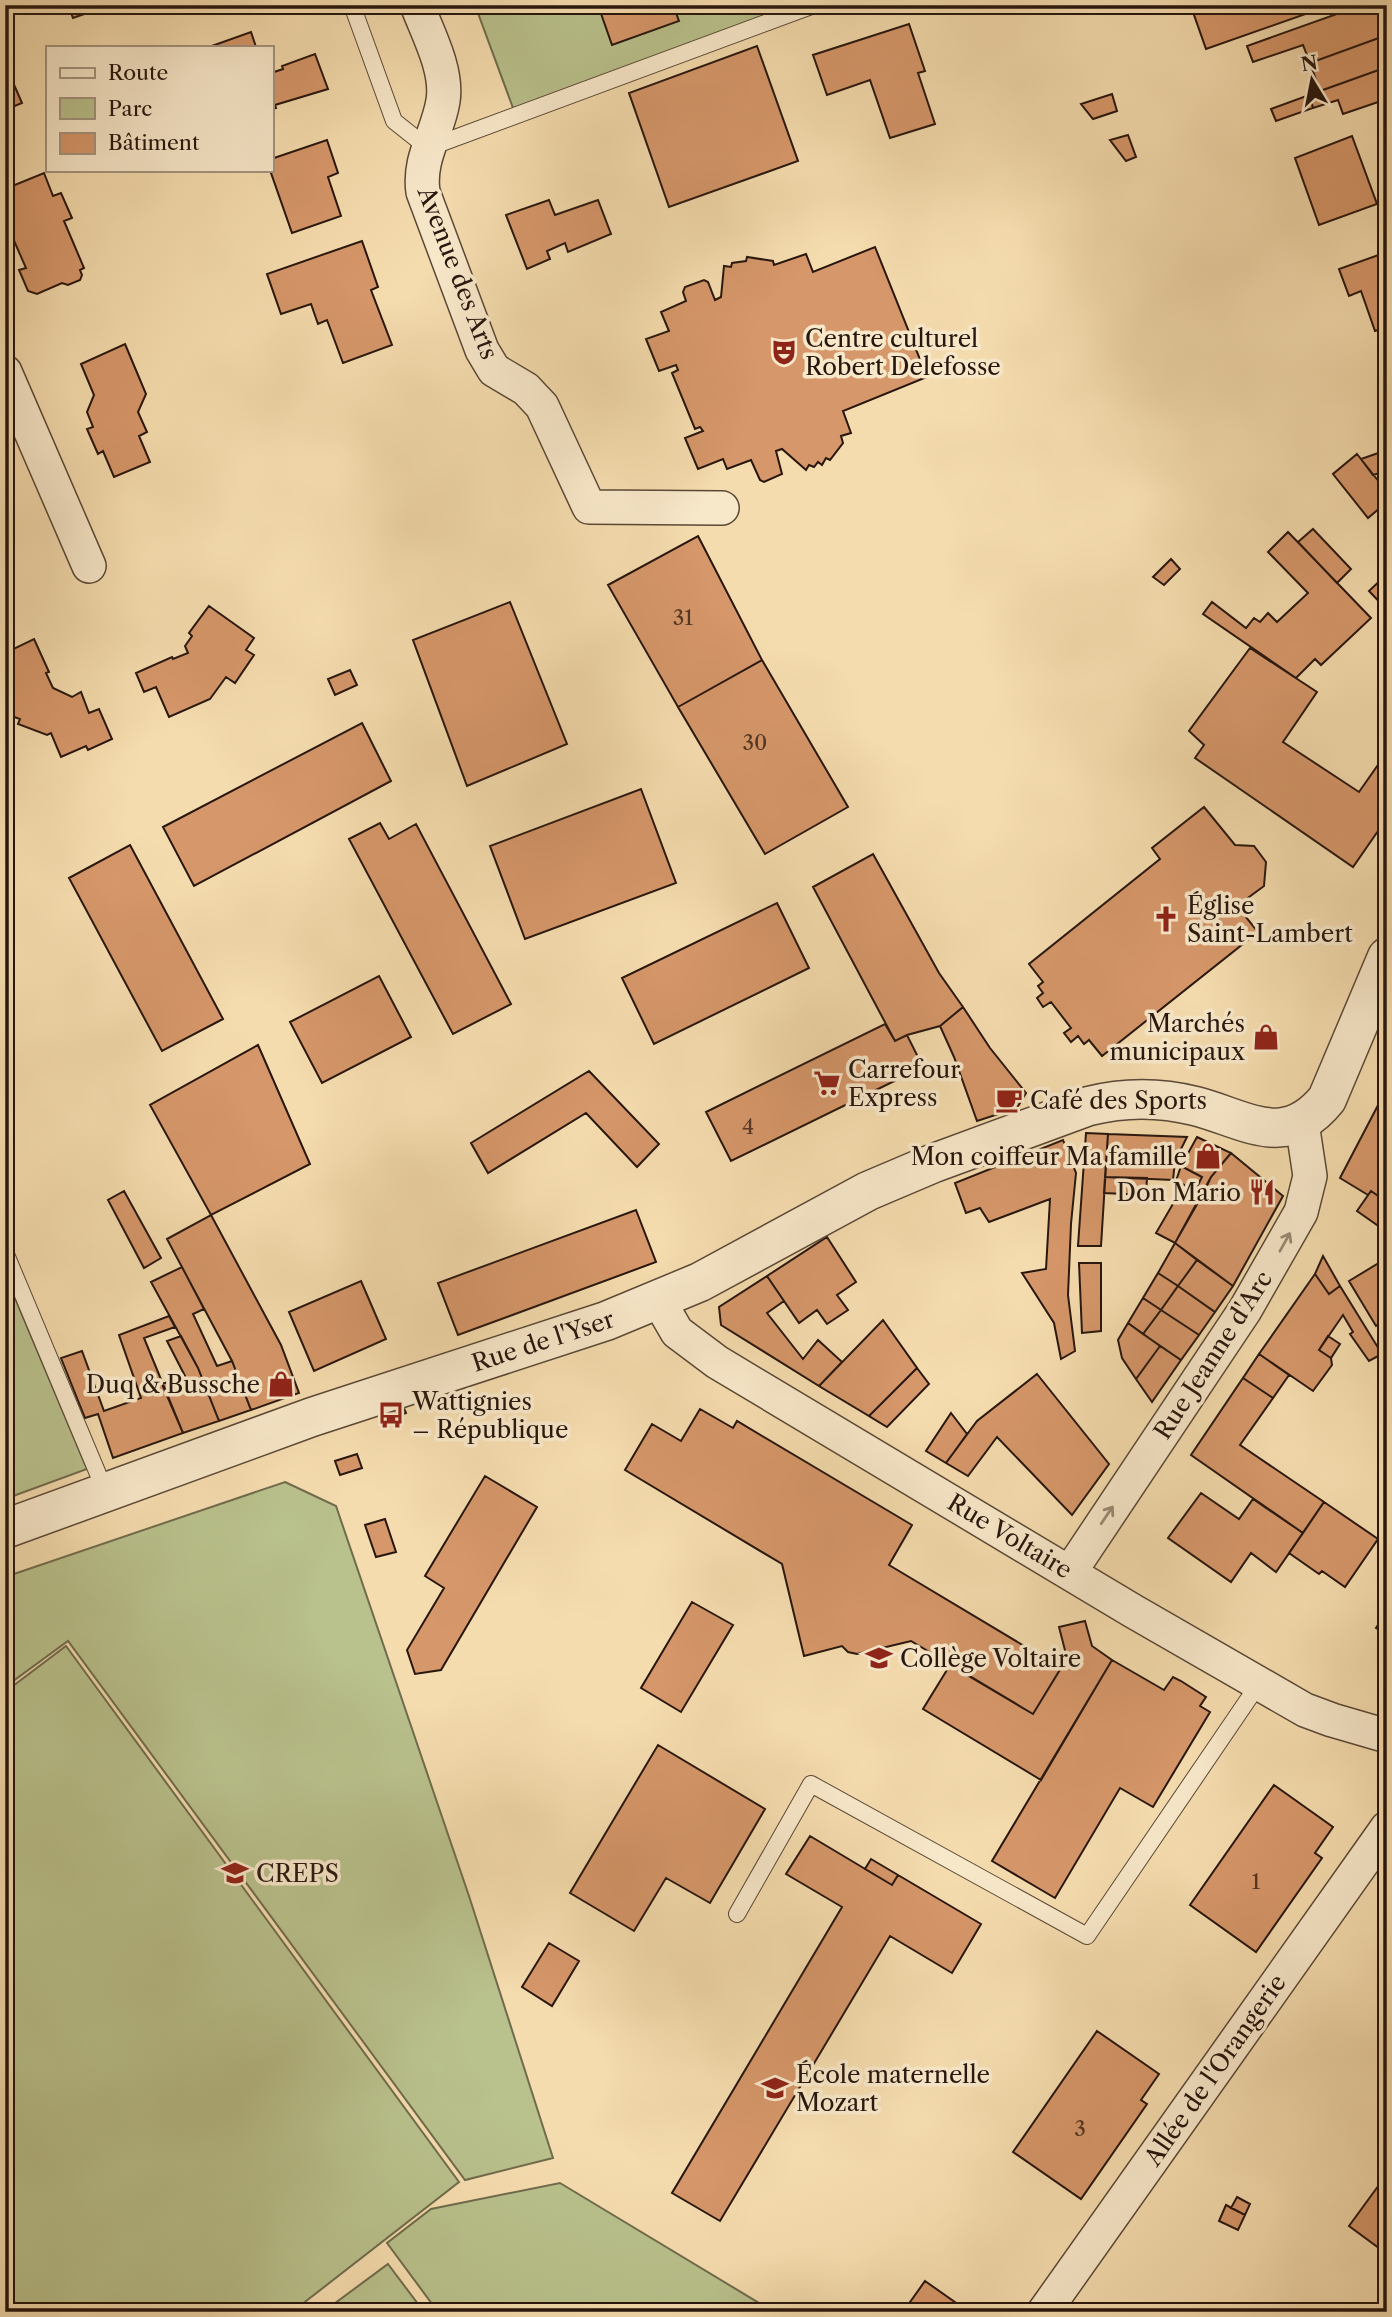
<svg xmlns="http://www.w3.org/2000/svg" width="1392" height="2317" viewBox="0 0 1392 2317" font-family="'Libre Caslon Text',serif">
  <rect width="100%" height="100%" fill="#f5dcae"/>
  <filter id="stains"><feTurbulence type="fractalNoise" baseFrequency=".00286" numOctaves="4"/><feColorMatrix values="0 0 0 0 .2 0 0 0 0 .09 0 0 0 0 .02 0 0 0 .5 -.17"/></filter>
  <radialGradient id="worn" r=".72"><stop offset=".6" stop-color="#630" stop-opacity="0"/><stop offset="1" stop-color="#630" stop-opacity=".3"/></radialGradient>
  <path fill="#b9c18c" stroke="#706c4d" stroke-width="2" d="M475 5H761L766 20 516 116Z
    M15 1298 87 1469 5 1499V1303Z
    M285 1482 336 1506 469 1896 553 2158 465 2180 68 1641 5 1687V1577Z
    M66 1646 459 2182 292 2312H22L5 2289V1692Z
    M560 2183 774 2312H438L387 2243 431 2209Z
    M388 2264 424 2312H323Z"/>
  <path fill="#d6976a" stroke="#27160e" stroke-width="2" d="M68 5H110L73 18Z
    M598 5H673L679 21 612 45Z
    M1212 5H1275L1278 14 1299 5H1331L1206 49 1193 12Z
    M1362 5H1387V35L1310 63 1303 45 1253 62 1247 46Z
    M909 24 925 71 918 73 935 124 890 138 870 80 827 95 813 55Z
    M251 32 256 47H209Z
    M1387 35V67L1320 91 1310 63Z
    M757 46 798 161 669 207 629 93Z
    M315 54 328 89 275 105 276 108 271 109V73L283 69 282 66Z
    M5 64 22 103 5 110Z
    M1387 67V99L1343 114 1338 100 1313 108 1309 95Z
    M1112 94 1117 111 1093 119 1081 104Z
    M1309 95 1313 108 1276 121 1271 109Z
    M1128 135 1136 157 1126 161 1110 140Z
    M1352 136 1377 204 1319 225 1295 158Z
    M327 140 338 173 328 177 341 216 292 233 270 170 271 159Z
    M44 173 53 196 61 193 72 218 64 221 84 268 80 270 82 275 80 280 68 285 62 283 37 294 28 291 19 270 26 268 8 227 5 225V189Z
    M549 200 555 215 598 200 611 234 568 252 565 243 547 251 550 259 527 269 506 215Z
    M362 241 378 287 371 290 392 345 343 363 327 320 318 324 311 304 281 314 267 274Z
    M875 247 927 377 843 411 851 433 841 436 843 443 830 460 826 458 822 465 818 462 814 467 809 465 806 470 782 449 776 451 782 474 764 482 760 480 751 460 727 469 723 459 698 469 685 438 703 431 700 427 695 429 672 373 678 370 676 365 659 371 646 339 669 331 661 312 686 301 683 292 685 287 704 280 708 282 715 300 721 297 724 266 731 267 732 263 746 261 747 257 773 261 774 265 806 254 813 272Z
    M1387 252V327L1375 331 1361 291 1349 296 1339 269Z
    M125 344 146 394 138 412 147 432 139 436 150 462 114 477 103 451 98 454 87 429 93 427 87 412 94 395 81 364Z
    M1387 450V471L1373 475 1361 459Z
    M1357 454 1387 492V502L1368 518 1333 474Z
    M1313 529 1351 569 1337 583 1298 542Z
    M1288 532 1371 618 1321 665 1315 659 1296 678 1203 614 1212 602 1246 628 1254 618 1260 622 1268 613 1277 622 1308 593 1268 552Z
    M698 536 762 660 678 707 608 585Z
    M1171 559 1180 569 1164 585 1153 577Z
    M1387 574V610L1369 591Z
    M510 602 567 744 467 786 413 640Z
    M209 606 254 638 246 650 254 655 235 683 226 677 210 699 169 717 156 687 144 692 136 673 172 657 173 659 188 653 185 646 192 636 189 633Z
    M34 639 49 672 46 673 53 688 72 697 81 692 89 713 99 709 112 739 88 750 86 746 61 757 51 733 47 735 18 724 20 719 6 714 5 653Z
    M1250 648 1317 692 1283 742 1359 792 1387 752V818L1353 867 1195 758 1204 745 1189 731Z
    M762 660 848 807 765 854 678 707Z
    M350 670 357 685 335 695 328 679Z
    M362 723 391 781 194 886 163 827Z
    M641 789 676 883 525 939 490 846Z
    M1204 807 1235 845 1254 846 1266 862 1264 886 1237 906 1258 932 1102 1056 1089 1040 1084 1044 1078 1036 1071 1042 1064 1033 1071 1028 1051 1002 1043 1007 1037 998 1043 993 1038 986 1043 982 1029 964 1160 859 1152 848Z
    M380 823 389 839 416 824 511 1004 453 1034 349 839Z
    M130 845 223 1019 162 1051 69 878Z
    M873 854 939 973 963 1007 940 1026 907 1035 895 1041 813 887Z
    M777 903 809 968 654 1044 622 978Z
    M379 976 411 1037 322 1083 290 1022Z
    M963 1007 990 1048 1026 1093 1017 1108 977 1121 954 1057 940 1026Z
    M885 1024 895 1041 907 1035 923 1067 731 1161 706 1112Z
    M258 1045 310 1164 211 1215 150 1105Z
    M589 1071 659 1144 637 1167 586 1113 488 1173 471 1143Z
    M1387 1088V1202L1371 1191 1368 1195 1340 1178Z
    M1086 1133 1108 1134 1101 1246H1078Z
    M1108 1134 1187 1137 1175 1161 1173 1180 1105 1177Z
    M1197 1137 1231 1153 1211 1177 1204 1192 1197 1187 1202 1177 1181 1166Z
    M1063 1140 1076 1173 1071 1224 1068 1295 1075 1351 1061 1359 1054 1323 1022 1273 1046 1269 1050 1199 989 1222 980 1208 966 1213 955 1183Z
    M1231 1153 1283 1196 1233 1286 1175 1243 1211 1177Z
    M1181 1166 1202 1177 1197 1187 1204 1192 1175 1243 1156 1233 1184 1185 1176 1181Z
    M1105 1177 1147 1178 1146 1195 1104 1193Z
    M124 1191 161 1258 144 1268 108 1200Z
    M1371 1191 1387 1202V1232L1357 1211Z
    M636 1210 656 1262 458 1335 438 1283Z
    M211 1215 281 1345 299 1393 251 1410 232 1361 167 1239Z
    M827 1237 856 1282 837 1295 848 1310 827 1324 817 1310 799 1323 767 1276Z
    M1175 1243 1197 1260 1178 1286 1158 1273Z
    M1323 1256 1340 1286 1329 1294 1315 1274Z
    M1387 1258V1320L1376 1326 1349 1281Z
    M1197 1260 1233 1286 1215 1312 1178 1286Z
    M1079 1263H1101V1331L1082 1333Z
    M182 1267 204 1309 193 1314 217 1366 232 1361 251 1410 219 1421 198 1368 151 1282Z
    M1158 1273 1178 1286 1161 1310 1143 1298Z
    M1315 1274 1329 1294 1340 1286 1382 1354 1369 1361 1350 1334 1353 1332 1343 1315 1319 1350 1331 1358 1332 1365 1313 1391 1259 1354Z
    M767 1276 784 1301 767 1313 803 1359 818 1340 842 1362 819 1386 721 1325 719 1307Z
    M361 1281 386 1339 314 1371 289 1312Z
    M1178 1286 1215 1312 1199 1335 1161 1310Z
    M1143 1298 1161 1310 1143 1334 1128 1323Z
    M1161 1310 1199 1335 1181 1360 1143 1334Z
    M169 1316 175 1327 144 1338 183 1433 113 1458 98 1414 85 1418 61 1358 82 1351 104 1411 141 1398 119 1335Z
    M883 1320 917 1368 869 1416 819 1386Z
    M1128 1323 1160 1346 1136 1379 1122 1358 1118 1340Z
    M181 1336 198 1368 219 1421 183 1433 162 1384 185 1376 167 1341Z
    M1328 1336 1340 1344 1331 1358 1319 1350Z
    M1160 1346 1181 1360 1152 1402 1136 1379Z
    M1259 1354 1289 1375 1273 1398 1243 1378Z
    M917 1368 929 1384 887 1427 869 1416Z
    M1037 1374 1109 1464 1072 1515 997 1437 968 1476 946 1463 977 1421Z
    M1243 1378 1273 1398 1240 1445 1324 1502 1303 1533 1191 1455Z
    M402 1404 406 1413 383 1422 379 1413Z
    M700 1409 733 1428 737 1421 912 1525 889 1565 1061 1668 1033 1714 911 1641 857 1654 848 1652 842 1646 804 1656 782 1564 625 1470 652 1424 681 1441Z
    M951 1413 967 1434 946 1463 926 1451Z
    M357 1454 362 1468 340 1475 335 1461Z
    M485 1476 537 1507 441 1670 415 1674 407 1650 444 1588 425 1576Z
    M1201 1493 1239 1519 1253 1499 1303 1533 1276 1572 1251 1553 1231 1582 1168 1538Z
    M1324 1502 1378 1539 1345 1587 1322 1571 1319 1574 1289 1553Z
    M385 1519 396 1552 376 1557 365 1525Z
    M692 1602 733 1625 681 1712 641 1688Z
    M1387 1612V1635L1376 1628Z
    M1085 1621 1092 1646 1112 1660 1041 1780 923 1709 950 1665 1033 1714 1067 1658 1059 1627Z
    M1112 1660 1164 1690 1173 1677 1181 1681 1206 1697 1200 1706 1210 1712 1153 1807 1120 1788 1055 1898 992 1861Z
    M658 1745 765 1809 710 1903 666 1878 634 1931 570 1893Z
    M1274 1785 1333 1827 1315 1853 1322 1858 1256 1952 1190 1905Z
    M810 1836 892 1885 898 1875 981 1924 952 1973 890 1936 720 2221 672 2193 842 1907 786 1874Z
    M871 1859 898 1875 892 1885 865 1869Z
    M549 1943 579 1961 552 2006 522 1987Z
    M1097 2031 1159 2074 1141 2100 1147 2104 1081 2199 1013 2152Z
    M1387 2174V2254L1349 2226Z
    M1237 2197 1250 2204 1245 2215 1231 2208Z
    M1226 2205 1245 2215 1238 2230 1219 2221Z
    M925 2281 969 2312H903Z"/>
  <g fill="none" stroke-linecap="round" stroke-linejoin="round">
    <g stroke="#5a4836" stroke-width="18">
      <path id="service" d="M352 5 394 121 428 148 814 5
        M5 1252 106 1493
        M737 1914 811 1784 1087 1936 1258 1685"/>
    </g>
    <g stroke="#5a4836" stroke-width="36">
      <path id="minor" d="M417 5C428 34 448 70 443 101 438 133 418 158 423 192L482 350 494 370 526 389 542 406 589 507 722 508
        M5 372 89 566
        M659 1301 677 1332 717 1362 1133 1611 1305 1710 1332 1720 1387 1736
        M1070 1572 1245 1310 1301 1212 1310 1176 1302 1123
        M1044 2312 1387 1828"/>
    </g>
    <g stroke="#5a4836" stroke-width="41">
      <path id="tertiary" d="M5 1529 312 1417 606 1321 700 1282 868 1191 934 1163 1089 1106C1125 1097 1159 1097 1195 1106 1246 1119 1285 1151 1327 1099L1387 957"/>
    </g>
    <use href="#service" stroke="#f8e8ca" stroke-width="16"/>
    <use href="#minor" stroke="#f8e8ca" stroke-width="33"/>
    <use href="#tertiary" stroke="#f8e8ca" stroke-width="38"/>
  </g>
  <defs><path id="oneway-shaft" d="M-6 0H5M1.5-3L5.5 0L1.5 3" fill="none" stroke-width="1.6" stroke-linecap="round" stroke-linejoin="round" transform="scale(1.75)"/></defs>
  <g stroke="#9a8a75">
    <use href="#oneway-shaft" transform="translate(1285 1242) rotate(-61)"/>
    <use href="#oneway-shaft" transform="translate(1107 1515) rotate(-56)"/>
  </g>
  <defs>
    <g id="theatre-bare" transform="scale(2.1)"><path d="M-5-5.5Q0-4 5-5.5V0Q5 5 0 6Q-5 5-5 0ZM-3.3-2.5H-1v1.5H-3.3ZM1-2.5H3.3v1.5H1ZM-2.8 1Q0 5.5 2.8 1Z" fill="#8f2418" stroke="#f8e8ca" stroke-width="2.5" paint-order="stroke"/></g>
    <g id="church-bare" transform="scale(2.1)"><path d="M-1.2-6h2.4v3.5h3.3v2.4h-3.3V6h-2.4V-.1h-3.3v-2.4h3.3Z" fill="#8f2418" stroke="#f8e8ca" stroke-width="2.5" paint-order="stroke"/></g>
    <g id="shop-bare" transform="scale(2.1)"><path d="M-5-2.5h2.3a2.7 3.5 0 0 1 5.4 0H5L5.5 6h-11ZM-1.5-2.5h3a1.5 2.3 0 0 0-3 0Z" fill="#8f2418" stroke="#f8e8ca" stroke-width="2.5" paint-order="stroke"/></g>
    <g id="supermarket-bare" transform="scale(2.1)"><path d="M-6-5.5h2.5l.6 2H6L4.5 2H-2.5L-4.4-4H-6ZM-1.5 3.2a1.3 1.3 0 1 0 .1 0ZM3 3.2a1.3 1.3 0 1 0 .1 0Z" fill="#8f2418" stroke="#f8e8ca" stroke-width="2.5" paint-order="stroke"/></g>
    <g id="cafe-bare" transform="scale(2.1)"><path d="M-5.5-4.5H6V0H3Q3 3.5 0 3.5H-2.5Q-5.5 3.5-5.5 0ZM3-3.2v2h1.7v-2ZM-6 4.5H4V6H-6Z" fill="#8f2418" stroke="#f8e8ca" stroke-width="2.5" paint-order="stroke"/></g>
    <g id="restaurant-bare" transform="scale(2.1)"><path d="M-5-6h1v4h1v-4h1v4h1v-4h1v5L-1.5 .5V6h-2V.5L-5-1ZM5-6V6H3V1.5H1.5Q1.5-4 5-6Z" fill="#8f2418" stroke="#f8e8ca" stroke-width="2.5" paint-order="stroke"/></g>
    <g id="bus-bare" transform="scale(2.1)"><path d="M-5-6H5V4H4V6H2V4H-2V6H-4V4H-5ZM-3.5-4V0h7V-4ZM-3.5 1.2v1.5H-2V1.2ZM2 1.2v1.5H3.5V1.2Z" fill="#8f2418" stroke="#f8e8ca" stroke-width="2.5" paint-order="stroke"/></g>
    <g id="school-bare" transform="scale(2.1)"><path d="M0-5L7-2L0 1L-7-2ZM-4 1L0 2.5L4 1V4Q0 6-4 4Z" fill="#8f2418" stroke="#f8e8ca" stroke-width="2.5" paint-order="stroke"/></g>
    <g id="university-bare" transform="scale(2.1)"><path d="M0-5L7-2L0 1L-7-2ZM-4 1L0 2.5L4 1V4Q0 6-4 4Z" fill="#8f2418" stroke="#f8e8ca" stroke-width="2.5" paint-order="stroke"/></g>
  </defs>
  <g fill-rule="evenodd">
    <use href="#theatre-bare" x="784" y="352"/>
    <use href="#church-bare" x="1166" y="919"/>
    <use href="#shop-bare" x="1266" y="1037"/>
    <use href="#supermarket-bare" x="827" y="1083"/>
    <use href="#cafe-bare" x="1009" y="1100"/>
    <use href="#shop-bare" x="1208" y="1156"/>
    <use href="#restaurant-bare" x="1262" y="1192"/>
    <use href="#shop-bare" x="281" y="1384"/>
    <use href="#bus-bare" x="391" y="1415"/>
    <use href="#school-bare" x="879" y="1658"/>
    <use href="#university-bare" x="235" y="1873"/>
    <use href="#school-bare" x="775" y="2088"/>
  </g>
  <g text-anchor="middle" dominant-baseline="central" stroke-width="7" stroke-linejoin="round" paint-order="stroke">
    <g font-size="21" fill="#533625">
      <text x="683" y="617">31</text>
      <text x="755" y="742">30</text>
      <text x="748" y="1126">4</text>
      <text x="1256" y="1881">1</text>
      <text x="1080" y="2128">3</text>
    </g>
    <g font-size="24" fill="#27160e" stroke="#f8e8ca">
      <text transform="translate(458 273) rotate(69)">Avenue des Arts</text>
      <text transform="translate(543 1341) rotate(-18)">Rue de l'Yser</text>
      <text transform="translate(1213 1355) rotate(-57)">Rue Jeanne d'Arc</text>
      <text transform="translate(1010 1536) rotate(31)">Rue Voltaire</text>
      <text transform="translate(1215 2070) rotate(-55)">Allée de l'Orangerie</text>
    </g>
    <g font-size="24" fill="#27160e" stroke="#f8e8ca" text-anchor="start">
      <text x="805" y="338">Centre culturel<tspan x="805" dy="28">Robert Delefosse</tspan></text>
      <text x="1187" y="905">Église<tspan x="1187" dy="28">Saint-Lambert</tspan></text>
      <text x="1245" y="1023" text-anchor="end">Marchés<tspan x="1245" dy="28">municipaux</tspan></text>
      <text x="848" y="1069">Carrefour<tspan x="848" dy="28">Express</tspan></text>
      <text x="1030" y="1100">Café des Sports</text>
      <text x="1187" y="1156" text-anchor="end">Mon coiffeur Ma famille</text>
      <text x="1241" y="1192" text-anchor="end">Don Mario</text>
      <text x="260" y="1384" text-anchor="end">Duq &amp; Bussche</text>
      <text x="412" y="1401">Wattignies<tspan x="412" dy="28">– République</tspan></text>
      <text x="900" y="1658">Collège Voltaire</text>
      <text x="256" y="1873">CREPS</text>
      <text x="796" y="2074">École maternelle<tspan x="796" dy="28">Mozart</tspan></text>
    </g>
  </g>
  <rect width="1392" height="2317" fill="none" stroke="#f5dcae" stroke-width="28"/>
  <rect x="7" y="7" width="1378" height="2303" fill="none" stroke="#27160e" stroke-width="3.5"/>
  <rect x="14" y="14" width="1364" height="2289" fill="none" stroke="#27160e" stroke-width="2"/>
  <rect x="46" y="46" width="228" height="126" fill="#f8e8ca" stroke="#a4947f" stroke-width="2"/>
  <rect x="60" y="68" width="35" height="10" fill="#f8e8ca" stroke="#a4947f" stroke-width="2"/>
  <text x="108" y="80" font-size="21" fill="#27160e">Route</text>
  <rect x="60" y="98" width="35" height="21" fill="#b9c18c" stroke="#a4947f" stroke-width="2"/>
  <text x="108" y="116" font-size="21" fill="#27160e">Parc</text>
  <rect x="60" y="133" width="35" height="21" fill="#d6976a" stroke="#a4947f" stroke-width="2"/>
  <text x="108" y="150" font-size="21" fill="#27160e">Bâtiment</text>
  <g transform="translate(1312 80) rotate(350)" stroke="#f8e8ca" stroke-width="5" paint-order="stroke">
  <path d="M0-5L12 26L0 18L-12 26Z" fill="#27160e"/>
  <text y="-10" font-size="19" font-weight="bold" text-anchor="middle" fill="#27160e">N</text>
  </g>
  <rect width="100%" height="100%" filter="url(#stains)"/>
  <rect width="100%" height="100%" fill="url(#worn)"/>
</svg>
